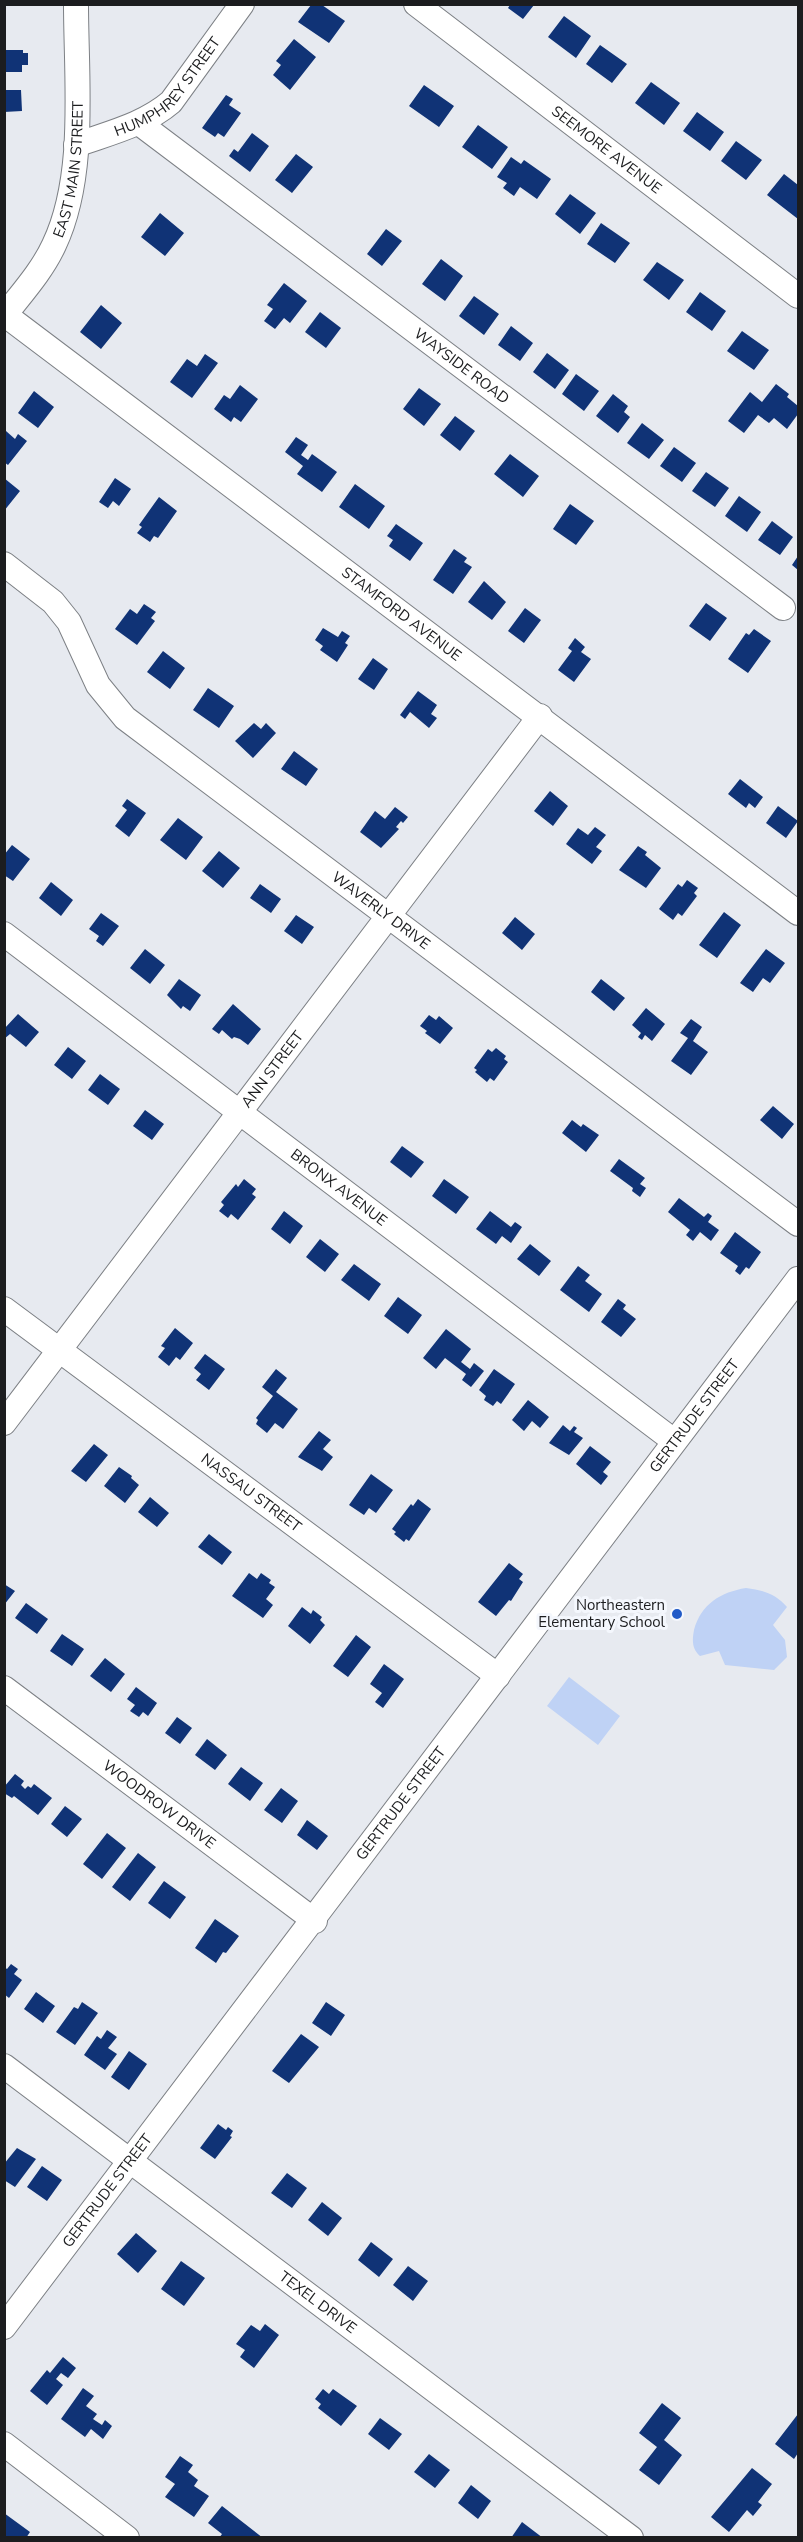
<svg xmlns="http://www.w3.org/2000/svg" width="803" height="2542" viewBox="0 0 803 2542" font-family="'Nunito Sans',sans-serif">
  <rect width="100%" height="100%" fill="#e7eaf0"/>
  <path fill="#bfd2f5" d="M746 1588C763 1590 776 1594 787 1607L773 1625 785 1640 787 1657 774 1670 725 1665 719 1651 700 1656C692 1649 692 1641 694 1630 701 1604 721 1592 746 1588Z
    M569 1677 620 1716 598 1745 547 1706Z"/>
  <path fill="#103376" d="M311 5H322L345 21 329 43 298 22Z
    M510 5H534L523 19 508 8Z
    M564 16 591 36 576 58 548 37Z
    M294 39 316 57 290 90 273 75 281 65 276 61Z
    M600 45 627 64 612 83 586 64Z
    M5 50H23V53H28V65H22V72H5Z
    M651 82 680 103 664 125 635 103Z
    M424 85 454 106 439 127 409 106Z
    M4 90H21L22 111 4 112Z
    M226 95 233 99 229 105 241 113 224 137 218 133 215 137 202 128Z
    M697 112 724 132 710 151 683 131Z
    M478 125 508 147 492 169 462 147Z
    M252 133 269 146 250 172 229 156 234 149 238 152Z
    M736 141 762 160 746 180 721 161Z
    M296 154 313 167 292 193 275 180Z
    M511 157 521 164 524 160 551 179 537 199 520 187 514 196 503 188 507 183 497 177Z
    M784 174 798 185V219L767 195Z
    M570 194 596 213 580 234 555 214Z
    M160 213 184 233 165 256 141 237Z
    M601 223 630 243 615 263 587 244Z
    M386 229 402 241 382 266 367 254Z
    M441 259 463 276 445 301 422 284Z
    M657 262 684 280 669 300 643 280Z
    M284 283 307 301 290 323 284 318 275 329 264 321 273 309 267 305Z
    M700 292 726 311 712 331 686 312Z
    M474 296 499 314 484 335 459 316Z
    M101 305 122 323 101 349 80 332Z
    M320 312 341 328 326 348 305 332Z
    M511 326 533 343 520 361 498 345Z
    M742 331 769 350 754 370 727 351Z
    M547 353 569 370 555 389 533 372Z
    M205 354 218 363 192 398 170 382 187 359 197 366Z
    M576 374 599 391 584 411 562 394Z
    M776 384 789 394 787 397 798 406V414L787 429 774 418 769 423 758 415 744 433 728 421 750 392 762 402Z
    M240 385 258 399 241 422 234 417 231 422 214 409 224 395 230 399Z
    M419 388 441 404 424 426 403 409Z
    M34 391 54 407 38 428 18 413Z
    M613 394 628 406 624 412 630 417 618 433 596 416Z
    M455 416 475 431 460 451 440 435Z
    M642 423 664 440 649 459 627 443Z
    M6 431 15 439 18 434 27 441 8 465 4 462Z
    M296 437 308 445 301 455 308 460 312 454 337 472 322 492 297 474 303 466 285 452Z
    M674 447 696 463 682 482 660 466Z
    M510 454 539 476 523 497 494 474Z
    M706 472 729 488 715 507 692 491Z
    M4 478 20 491 4 511Z
    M115 478 131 489 119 506 113 501 108 508 99 502Z
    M355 484 385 506 369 529 339 507Z
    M739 496 761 512 747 532 725 516Z
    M159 497 177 511 158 538 154 536 150 542 137 533 142 527 139 525Z
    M570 504 594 521 576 545 553 529Z
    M772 521 793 537 780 555 758 540Z
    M396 524 423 543 410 561 389 546 393 540 387 536Z
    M454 549 467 558 464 562 472 567 453 594 433 580Z
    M798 556V570L792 565Z
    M484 581 506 602 492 620 468 602Z
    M706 603 727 618 710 641 689 626Z
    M144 604 156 612 151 618 155 621 137 645 115 629 130 609 137 614Z
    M525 608 541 620 524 643 508 631Z
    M323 628 338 637 342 631 350 636 345 643 348 645 337 662 320 650 323 646 315 640Z
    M754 629 771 641 748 673 728 659 746 633 749 635Z
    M575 638 585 647 581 652 591 659 574 682 558 670 572 651 568 648Z
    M163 651 185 668 170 689 147 672Z
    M373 658 388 669 374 690 358 679Z
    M208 688 234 706 219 728 193 710Z
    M418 691 437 705 431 714 437 718 429 728 410 712 405 719 400 715Z
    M254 723 261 729 266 723 276 733 253 758 235 741Z
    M294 751 318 769 306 786 281 769Z
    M740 779 763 797 755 808 749 803 746 808 728 794Z
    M550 791 568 806 553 826 534 811Z
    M127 799 146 813 129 837 115 826 127 810 122 806Z
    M778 806 798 821 786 838 766 823Z
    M395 807 408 817 403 823 401 821 396 827 399 829 381 848 360 832 375 811 385 819Z
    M178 818 203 837 186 860 160 840Z
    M595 827 606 835 596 847 602 851 592 864 566 844 578 828 588 835Z
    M12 845 30 859 13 881 4 875V855Z
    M638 846 647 852 645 855 661 868 646 888 619 870Z
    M219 851 240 868 223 888 202 871Z
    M687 880 698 888 694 893 697 896 682 916 678 913 673 920 659 909 678 884 682 887Z
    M51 882 73 900 61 916 39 898Z
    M260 884 281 899 271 913 250 898Z
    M724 912 741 925 717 958 699 945Z
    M101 913 119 926 103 946 96 941 99 936 89 929Z
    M296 915 314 927 302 944 284 931Z
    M515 917 535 934 522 950 502 933Z
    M145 949 165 965 150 984 130 968Z
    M766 949 785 963 770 983 763 978 753 992 740 983Z
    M179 979 201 995 190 1011 183 1006 181 1009 167 995Z
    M601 979 625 998 614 1011 591 992Z
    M233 1004 261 1029 248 1045 240 1039 234 1037 232 1039 222 1030 219 1034 212 1029Z
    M646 1008 665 1024 652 1041 645 1035 642 1040 638 1037 641 1033 632 1025Z
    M18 1014 39 1032 26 1047 10 1034 4 1039V1029Z
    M429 1015 436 1020 439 1016 453 1028 440 1044 425 1033 427 1031 420 1026Z
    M691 1019 702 1027 693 1041 708 1052 691 1075 671 1061 688 1038 680 1033Z
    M68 1047 86 1061 72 1079 54 1065Z
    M496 1048 506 1056 504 1059 508 1062 494 1081 490 1078 487 1082 475 1072 477 1070 474 1068 488 1049 492 1052Z
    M100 1074 120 1089 108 1105 88 1090Z
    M773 1106 794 1124 782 1139 760 1120Z
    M145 1110 164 1124 152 1140 133 1126Z
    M572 1120 581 1127 583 1124 599 1135 586 1152 562 1133Z
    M402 1146 424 1162 411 1178 390 1162Z
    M619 1159 645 1178 640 1184 646 1188 640 1197 632 1191 633 1188 610 1171Z
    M244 1179 256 1189 252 1194 256 1197 238 1220 231 1214 228 1218 219 1211 224 1205 221 1202 236 1184 238 1187Z
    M444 1179 469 1197 456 1214 432 1196Z
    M679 1198 704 1217 708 1213 712 1216 708 1222 719 1230 711 1241 700 1232 693 1241 686 1235 690 1230 668 1212Z
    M284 1211 303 1226 290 1244 271 1229Z
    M490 1211 511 1227 515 1222 522 1227 511 1243 502 1236 496 1244 476 1229Z
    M735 1232 761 1252 749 1269 746 1267 740 1275 735 1271 738 1266 720 1253Z
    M320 1239 339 1254 325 1272 306 1257Z
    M530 1244 551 1261 539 1276 517 1259Z
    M354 1264 381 1284 369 1301 341 1280Z
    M578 1266 590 1275 585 1281 602 1294 589 1312 560 1290Z
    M398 1297 422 1315 408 1334 384 1316Z
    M618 1299 626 1305 623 1309 636 1319 621 1337 601 1322Z
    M175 1328 193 1343 180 1360 176 1357 169 1366 158 1357 165 1348 161 1346Z
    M446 1329 471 1349 461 1362 470 1369 474 1363 484 1371 471 1387 462 1380 466 1374 445 1358 436 1369 423 1358Z
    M205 1354 225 1369 209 1390 196 1380 201 1374 194 1368Z
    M276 1369 287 1378 276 1392 298 1409 283 1429 275 1423 267 1433 256 1424 258 1420 256 1418 273 1396 262 1387Z
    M494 1369 515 1384 501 1404 497 1401 493 1406 484 1400 486 1396 479 1390Z
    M528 1400 549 1417 540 1428 532 1421 524 1431 512 1420Z
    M563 1425 570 1431 574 1426 577 1428 574 1432 583 1438 569 1455 549 1443Z
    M319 1431 331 1440 323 1449 333 1457 322 1471 298 1457Z
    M94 1444 108 1455 86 1482 71 1471Z
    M590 1446 611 1462 603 1472 608 1476 601 1485 576 1464Z
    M119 1467 132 1476 131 1478 139 1485 125 1503 104 1486Z
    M371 1474 393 1490 376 1513 369 1508 364 1515 349 1505Z
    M150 1497 169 1513 157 1527 138 1512Z
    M418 1499 431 1509 409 1541 406 1539 404 1542 394 1534 396 1532 392 1529 411 1504 413 1506Z
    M209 1534 232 1552 222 1565 198 1547Z
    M509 1563 523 1574 519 1579 523 1582 511 1601 509 1600 496 1616 478 1602Z
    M249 1573 257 1579 261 1573 271 1580 269 1583 275 1587 266 1599 273 1605 263 1618 232 1596Z
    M4 1584 15 1591 4 1605Z
    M26 1603 48 1619 37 1634 15 1618Z
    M302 1607 311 1614 313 1610 322 1617 320 1620 325 1625 310 1644 288 1626Z
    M62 1634 84 1649 72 1666 50 1651Z
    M356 1635 371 1647 348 1677 333 1666Z
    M105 1658 125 1674 111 1692 90 1676Z
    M384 1664 404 1679 383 1708 375 1702 382 1693 370 1684Z
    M136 1687 157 1703 148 1716 143 1712 139 1717 130 1711 135 1705 127 1699Z
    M177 1717 192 1728 180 1744 165 1733Z
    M207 1739 227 1755 215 1770 195 1755Z
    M241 1767 263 1783 250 1801 228 1784Z
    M15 1774 24 1781 21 1785 25 1789 28 1786 31 1788 34 1784 52 1798 38 1815 14 1796 12 1798 4 1793V1787Z
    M281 1788 298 1801 282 1823 264 1810Z
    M65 1806 82 1819 67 1837 51 1824Z
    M307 1820 328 1836 317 1850 297 1835Z
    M107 1833 126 1848 102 1879 83 1864Z
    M138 1853 156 1867 130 1901 112 1887Z
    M164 1881 186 1897 170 1919 148 1903Z
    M215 1919 239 1936 226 1953 223 1952 216 1963 195 1948Z
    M11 1964 18 1969 14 1974 22 1980 9 1998 4 1994V1967L7 1969Z
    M36 1992 55 2006 43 2023 24 2009Z
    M82 2002 98 2013 75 2045 56 2032 74 2007 78 2009Z
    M326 2002 345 2015 331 2036 312 2023Z
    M107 2030 117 2037 108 2048 117 2054 105 2070 84 2055 97 2036 101 2039Z
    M301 2034 319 2047 289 2083 272 2071Z
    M129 2051 147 2064 129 2090 111 2077Z
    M218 2124 226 2130 228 2127 233 2131 230 2136 232 2137 215 2159 200 2148Z
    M17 2148 36 2159 15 2187 4 2180V2164Z
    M42 2166 62 2180 47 2201 27 2187Z
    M287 2173 307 2188 292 2208 271 2193Z
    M322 2202 342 2218 328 2236 308 2220Z
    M136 2233 157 2251 138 2273 117 2254Z
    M371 2242 393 2259 379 2277 358 2260Z
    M181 2261 205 2278 184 2306 161 2289Z
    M408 2266 428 2281 413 2301 393 2285Z
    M265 2324 279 2335 254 2368 240 2357 245 2350 236 2344 251 2325 260 2331Z
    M63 2357 76 2368 68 2378 61 2373 56 2379 63 2385 47 2405 30 2391 47 2370 50 2373Z
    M83 2388 94 2396 86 2406 97 2414 93 2419 102 2425 105 2420 112 2426 103 2439 91 2429 85 2437 61 2419Z
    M323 2389 329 2394 333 2389 357 2406 341 2426 318 2408 321 2404 315 2399Z
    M662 2403 681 2418 664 2440 682 2455 659 2485 639 2470 657 2447 639 2433Z
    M798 2414V2453L794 2459 775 2444Z
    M380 2418 402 2434 389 2450 368 2434Z
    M429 2454 450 2470 435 2488 414 2472Z
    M180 2456 193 2465 188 2472 198 2480 194 2486 209 2496 194 2517 165 2497 175 2484 165 2477Z
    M752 2468 772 2484 758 2502 762 2505 753 2516 747 2510 729 2532 711 2517Z
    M471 2485 491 2501 478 2519 458 2503Z
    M222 2506 263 2538H219L222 2534 208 2523Z
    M4 2513 30 2532 26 2538H4Z
    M522 2522 543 2538H511Z"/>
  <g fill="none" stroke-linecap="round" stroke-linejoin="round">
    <g stroke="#7d8085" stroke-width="26">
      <g id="minor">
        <path id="s1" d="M416 4 798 296"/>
        <path id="s2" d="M139 123 783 608"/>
        <path id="s3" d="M76 145C109 133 144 125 171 102L242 4"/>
        <path id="s4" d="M4 314 798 913"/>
        <path id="s5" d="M4 316C22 293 42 271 54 245 87 176 76 80 76 4"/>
        <path id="s6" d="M4 564 53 602 69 622 98 685 125 718 798 1224"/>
        <path id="s7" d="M4 934 674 1441"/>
        <path id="s8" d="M4 1309 498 1676"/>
        <path id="s9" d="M4 1423 540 716"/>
        <path id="s10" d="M4 1688 315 1921"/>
        <path id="s11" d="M4 2066 631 2538"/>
        <path id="s12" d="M4 2327 798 1279"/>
        <path d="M4 2444 127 2538"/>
      </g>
    </g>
    <use href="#minor" stroke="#fff" stroke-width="24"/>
  </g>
  <circle fill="#215ac7" stroke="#f4f7fd" stroke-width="2" cx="677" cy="1614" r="6"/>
  <g text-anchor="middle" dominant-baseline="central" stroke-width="6" stroke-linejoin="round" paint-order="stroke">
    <g font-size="15" fill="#1c1d1f" stroke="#f4f7fd">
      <text stroke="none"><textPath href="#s3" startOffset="112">HUMPHREY STREET</textPath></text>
      <text stroke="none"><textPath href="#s1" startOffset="240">SEEMORE AVENUE</textPath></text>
      <text stroke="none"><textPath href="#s5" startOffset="165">EAST MAIN STREET</textPath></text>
      <text stroke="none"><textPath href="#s2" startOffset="404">WAYSIDE ROAD</textPath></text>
      <text stroke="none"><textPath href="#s4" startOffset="498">STAMFORD AVENUE</textPath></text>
      <text stroke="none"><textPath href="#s6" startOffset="520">WAVERLY DRIVE</textPath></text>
      <text stroke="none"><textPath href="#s9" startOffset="444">ANN STREET</textPath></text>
      <text stroke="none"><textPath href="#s7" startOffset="420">BRONX AVENUE</textPath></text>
      <text stroke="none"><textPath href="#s12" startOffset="1143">GERTRUDE STREET</textPath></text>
      <text stroke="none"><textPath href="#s8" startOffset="308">NASSAU STREET</textPath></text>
      <text stroke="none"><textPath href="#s10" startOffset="194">WOODROW DRIVE</textPath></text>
      <text stroke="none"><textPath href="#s12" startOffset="657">GERTRUDE STREET</textPath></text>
      <text stroke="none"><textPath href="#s12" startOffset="171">GERTRUDE STREET</textPath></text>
      <text stroke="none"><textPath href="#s11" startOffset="393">TEXEL DRIVE</textPath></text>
    </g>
    <g font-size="15" fill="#1c1d1f" stroke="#f4f7fd" text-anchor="end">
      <text x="665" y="1605">Northeastern<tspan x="665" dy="17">Elementary School</tspan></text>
    </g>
  </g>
  <rect width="803" height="2542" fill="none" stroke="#1c1d1f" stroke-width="12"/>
</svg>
